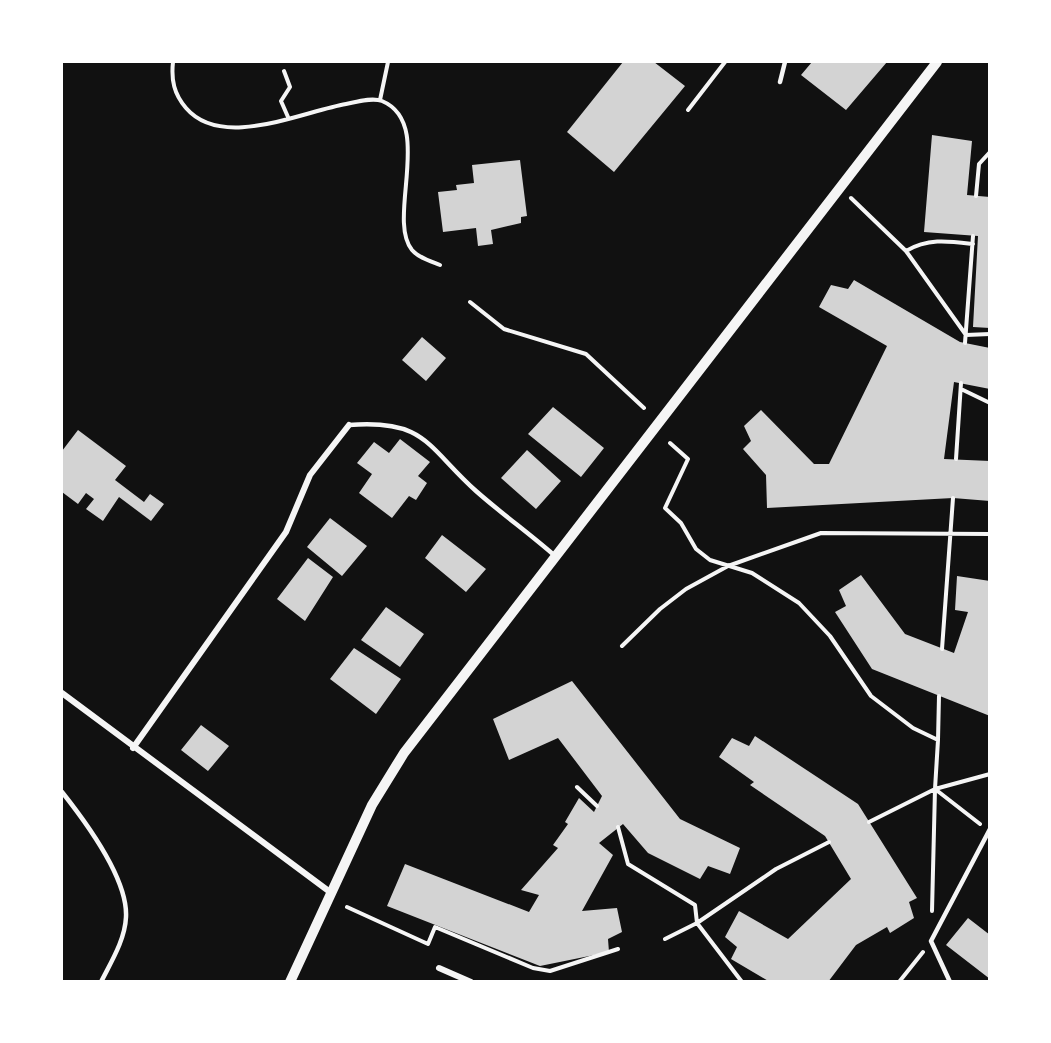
<svg xmlns="http://www.w3.org/2000/svg" width="1051" height="1043" viewBox="0 0 1051 1043" font-family="Raleway,sans-serif">
  <rect width="100%" height="100%" fill="#111"/>
  <path fill="#d3d3d3" d="M623 62H654L685 86 614 172 567 132Z
    M812 62H887L846 110 801 75Z
    M932 135 972 141 967 195 990 197V328L973 327 978 236 924 232Z
    M520 160 527 216 521 217V223L491 230 493 244 478 246 476 228 443 232 438 192 457 190 456 185 474 183 472 165Z
    M854 280 960 342 990 348V389L954 382 944 459 990 461V501L953 498 767 508 766 475 743 449 751 441 744 426 761 410 814 464H829L887 346 819 307 831 285 848 289Z
    M422 337 446 358 426 381 402 360Z
    M553 407 604 448 581 477 528 434Z
    M78 430 126 466 115 480 144 502 150 494 164 504 151 521 119 497 103 521 86 509 94 499 86 493 78 504 62 492V451Z
    M400 439 430 462 418 476 427 483 416 500 409 496 392 518 359 493 372 474 357 463 374 442 389 453Z
    M527 450 561 481 536 509 501 478Z
    M330 518 367 546 342 576 307 547Z
    M442 535 486 569 466 592 425 558Z
    M308 558 333 577 305 621 277 599Z
    M861 575 905 634 954 653 968 612 955 610 957 576 990 581V716L872 669 835 612 846 606 839 590Z
    M386 607 424 634 400 667 361 640Z
    M354 648 401 679 376 714 330 679Z
    M572 681 680 819 740 848 730 874 708 866 700 879 648 853 623 824 599 843 613 855 582 911 617 908 622 932 608 939 609 952 540 966 387 906 405 864 529 912 539 895 521 890 558 848 553 845 568 824 565 822 579 798 594 812 602 796 558 738 509 760 493 719Z
    M201 725 229 746 208 771 181 750Z
    M755 736 858 804 917 898 909 902 914 918 890 933 887 927 856 945 828 982H770L731 959 737 947 725 937 739 911 788 939 851 879 825 836 750 785 754 782 719 757 732 738 749 746Z
    M968 918 990 935V979L946 945Z"/>
  <g fill="none" stroke-linecap="round" stroke-linejoin="round">
    <path stroke="#f5f5f5" stroke-width="4" d="M173 62C171 80 174 94 186 108 222 150 301 112 346 104 356 102 372 97 382 101 435 123 386 218 412 250 419 258 430 261 440 265
      M284 71 290 87 281 101 288 117
      M380 100 388 62
      M688 110 725 62
      M976 196 979 164 990 152
      M851 198 906 251 966 335 990 334
      M906 251C928 238 948 241 973 244
      M470 302 504 329 586 354 644 408
      M965 343 973 236
      M961 389 990 403
      M670 443 688 459 665 508 681 523 696 549 710 560 752 573 799 603 830 636 871 696 913 728 938 740 935 789 980 824
      M956 459 961 383
      M622 646 660 609 686 589 728 566 821 533 990 534
      M942 649 953 498
      M938 740 939 696
      M577 787 597 806
      M869 822 935 789
      M618 827 628 864 695 905 697 923 742 982
      M347 907 428 944 435 927 533 968 550 971 618 949
      M932 911 935 789 990 774
      M665 939 697 923 776 869 829 842
      M899 982 923 952"/>
    <path stroke="#f5f5f5" stroke-width="4.5" d="M780 82 785 62
      M349 425C426 419 427 447 476 491 502 514 530 534 555 556
      M62 792C85 821 128 878 126 917 125 940 111 962 101 982
      M950 982 931 941 990 829"/>
    <path stroke="#f5f5f5" stroke-width="6" d="M62 693 330 892
      M133 748 286 532 310 475 349 425
      M439 968 471 982"/>
    <path stroke="#f5f5f5" stroke-width="10" d="M290 982 372 805 404 753 937 62"/>
  </g>
  <rect width="1051" height="1043" fill="none" stroke="#ffffff" stroke-width="126"/>
</svg>
